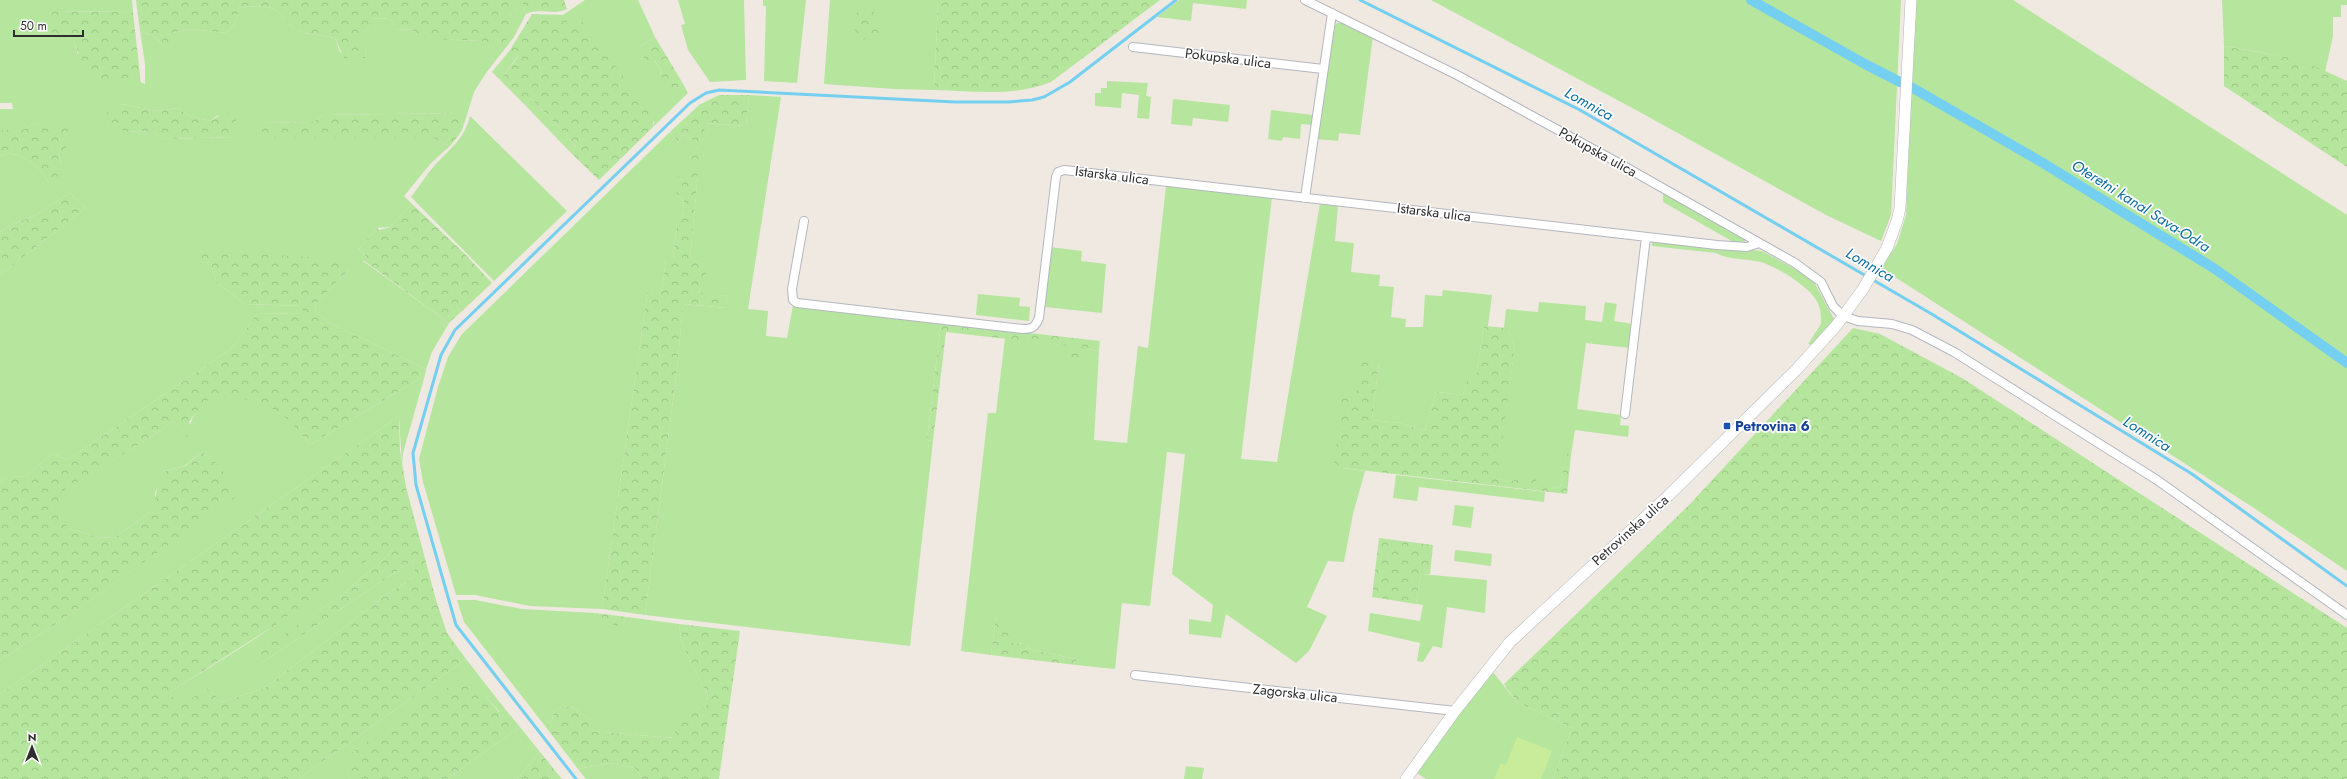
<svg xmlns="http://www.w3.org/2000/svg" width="2347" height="779" viewBox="0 0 2347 779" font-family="Jost,sans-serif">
  <defs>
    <pattern id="forest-crowns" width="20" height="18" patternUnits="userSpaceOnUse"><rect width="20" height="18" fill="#b6e59e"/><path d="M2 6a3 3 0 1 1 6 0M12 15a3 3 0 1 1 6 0" fill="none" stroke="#9dc588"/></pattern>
  </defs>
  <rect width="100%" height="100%" fill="#efe9e1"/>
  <path fill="#b6e59e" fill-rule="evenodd" d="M0 0H132L133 12 52 11 74 41 78 54 145 84V64L140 31 154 36 166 48 168 35 171 33 191 29 226 33 235 24 240 6 268 7 277 11 294 29 305 33 335 38 340 52 365 58 367 48H361V34L368 28 370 18 391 19 395 29 412 30 418 35 454 40 483 41 500 50 509 16 518 8V0H523V8L526 14 514 37 486 73 474 92 464 124 460 113 323 115 313 122 262 123V138H433L450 146 431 163 404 196 411 203 391 227 377 228 359 249 366 256 363 261 449 323 432 352 426 369 328 322 316 311 315 305 349 269 199 261 211 263 216 282 245 304 303 306V313L257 314 231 349 67 460 53 453 26 476 7 477 0 483V275L86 208 70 193 34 216 15 223 0 232V156C16 147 42 167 48 182L61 165 59 153 68 131 37 123 22 130H0V109H13L12 103H0ZM122 104 157 111 178 108 189 116 210 121 218 115 236 137 162 139 153 131 125 132Z
    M585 0H638L655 37 638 48 654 60 662 72 659 74 677 89 682 82 688 93 653 127 654 122 567 24 563 15Z
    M678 0H744L746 80 710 82 688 50 681 25 685 24Z
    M763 0H806L797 83 764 81 766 6H763Z
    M830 0H934V2H938L934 90 894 89 824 84Z
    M1179 0H1247L1246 9 1193 3 1191 21 1157 17Z
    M1431 0H1901L1891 215 1881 241 1826 215 1636 110Z
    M1914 0H2013L2347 215V571L2254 508 1881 268 1897 244 1906 215Z
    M2222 0H2347V5H2341V17H2333V36L2325 72C2293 56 2258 52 2224 46Z
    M1337 23H1344L1373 36 1360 135 1339 133 1338 141 1316 139 1333 27Z
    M510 50 518 56 500 80 492 72Z
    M1107 81 1148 83 1146 96 1151 97 1149 119 1137 118 1139 95 1122 93 1121 108 1095 106V93H1101V88H1107Z
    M749 95 781 97 748 309 768 311 766 336 787 338 793 305 823 310 941 323 927 440 933 441 910 646 645 615 677 370 683 304 726 308 728 296 698 294 707 277 701 263 690 259 698 173 704 154 692 155 690 170 676 196 684 200 682 220 677 223 673 259H666L662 289H648L602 609 530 606 475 595H456L423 482 419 459 438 387 448 357 462 334 670 132 678 142 684 135 693 140 705 123 746 126Z
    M531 98 576 146 571 153 525 105Z
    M1173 99 1230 105 1228 122 1193 118 1192 126 1171 124Z
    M1271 110 1313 115 1312 125 1301 124 1300 139 1283 137 1282 141 1268 139Z
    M470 116 567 211 494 281 411 197C419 187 426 175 435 165 450 149 465 138 470 116Z
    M1166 186 1272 197 1241 459 1277 462 1320 203 1338 205 1335 241 1354 243 1351 272 1380 275 1379 286 1394 287 1391 317 1406 319 1405 327H1423L1425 295 1442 296 1443 290 1492 295 1488 326H1484L1476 376H1468L1463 395 1436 392 1425 431 1400 423 1372 420 1379 362 1356 398 1334 467 1365 471 1353 514 1344 562 1328 561 1307 607 1327 616 1309 651 1296 663 1226 614 1221 638 1189 634V619L1211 622 1213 605 1172 574 1185 454 1167 452 1150 606 1122 603 1115 669 1076 665V659L1028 649 1027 644 1012 643 996 616 991 655 961 651 988 413H996L1005 338 1070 346 1068 360 1086 349 1099 351 1094 440 1127 443 1138 346 1148 348Z
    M1663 192 1745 239V243L1737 244 1663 202Z
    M1652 240 1762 251 1812 278 1834 319 1814 345 1808 344 1821 324C1821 318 1821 311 1819 306 1814 289 1780 269 1764 263 1748 258 1731 261 1716 253L1652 246Z
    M1050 247 1082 251 1081 261 1106 264 1102 313 1045 307Z
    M978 294 1020 298 1019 306 1030 307 1029 321 976 315Z
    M1539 302 1586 306 1585 320 1602 322 1605 302 1617 304 1614 321 1633 324 1630 348 1586 343 1577 409 1621 415 1620 425 1629 426 1628 437 1575 430 1571 455H1566L1560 488 1496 479 1515 346 1507 328H1504L1506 309 1538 312Z
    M425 375 403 453 402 465 399 416 0 694V660L65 618 238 495 218 464 202 452 184 466 166 471 155 493 156 502 153 510 114 538 98 537 68 528 58 510 57 494 151 437 173 421 188 436C189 420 198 405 213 397 227 390 269 404 281 412 293 419 301 434 310 445Z
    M1396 475 1545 492 1544 502 1419 487 1417 501 1393 498Z
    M1455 505 1474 507 1471 528 1452 525Z
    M392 545 390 554 340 596 255 655 263 662 413 560 415 576 382 598 265 688 221 702 209 688 178 707 170 692C206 669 243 648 278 623 314 598 352 562 392 545Z
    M1455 550 1492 554 1491 566 1454 561Z
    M1421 574 1487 580 1485 613 1447 607 1442 648 1433 646 1423 662 1417 661 1420 643 1368 631 1370 613 1420 621 1423 605 1416 604Z
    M457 600H475L522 609 595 613 594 617 623 624 627 617 679 624 681 640 690 661 708 696 706 706C687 712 676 716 675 738L590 731V720C578 710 568 701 554 711L552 721 545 726 464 622Z
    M466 659 505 709 500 712 485 696 348 779H298Z
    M1492 671 1517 702 1572 728 1553 779H1426L1415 772Z
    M520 727 540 752 517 779H447Z
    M610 763 635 768 642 779H586L578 769Z
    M1186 766 1204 768 1202 779H1184Z"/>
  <path fill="url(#forest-crowns)" fill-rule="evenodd" d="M136 0H518V8L509 16V35L500 50 482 41 433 39 418 35 412 30 395 29 391 19 371 18 368 28 361 34V48H367L365 58H344L335 38 305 33 294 29 277 11 268 7 240 6 235 24 226 33 191 29 171 33 168 35 172 44 166 48 154 36 140 31Z
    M523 0H564L567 9C553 16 539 7 526 14L523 8Z
    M934 0H1160L1051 82C1014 97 973 91 934 90L938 2H934Z
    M51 11 133 12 141 84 92 78 83 66 74 41 51 32Z
    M873 11 882 22 880 38 854 40 857 12Z
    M532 14 563 15 568 24 581 20 652 114 653 127 599 180 571 153 576 146 531 98 525 105 500 80 518 57 510 50Z
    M655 37 682 82 677 89 670 87 659 74 662 72 655 61 648 64 638 48Z
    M2224 46 2286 57 2312 65 2347 81V167L2224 86Z
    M719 95H749L746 126 705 123 702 150 691 148 693 140 684 135 678 142 670 132 699 105Z
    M122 104 157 111 178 108 189 116 210 121 224 113 236 114V137L162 139 153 131 125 132 105 119 109 108Z
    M461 113C470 125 457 137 450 146L433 138H262V123L313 122 323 115Z
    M37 123H58L68 130V146L59 153 61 165 57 179 48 182C42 167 16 147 0 156V130H22Z
    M700 153H704L701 172 698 173 690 259 701 263 708 277 698 293 728 296 727 308 683 304 677 370 645 615 602 609 648 289H662L666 259H673L677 223 682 219 684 200 676 196 678 173 690 170 691 155Z
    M70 193 86 208 0 275V232L15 223 34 216Z
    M411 203 466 255 492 283 449 323 363 260 366 256 359 249 377 228 379 230 391 227Z
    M186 251 349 259V269L315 305 316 311 328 322 426 369 425 375 310 445C288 416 276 405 240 398 232 397 223 394 215 397 204 400 195 414 189 422L193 433 188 437 173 421 151 437 58 494 59 510 68 528 98 537 114 538 153 510 159 479 166 471 185 466 202 452 218 464 239 495 65 618 0 660V483L7 477 26 476 53 453 67 460 231 349 257 314 303 313V306L245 304 216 282 211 263 199 261Z
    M941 323 1100 341 1099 351 1086 349 1085 361 1068 360 1069 346 946 332 933 441 927 440Z
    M1484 326 1507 328 1515 346 1497 479 1513 481 1520 476 1535 478 1538 484 1560 488 1566 454 1571 455 1567 494 1334 467 1341 397 1356 398 1362 360 1379 362 1372 420 1400 423 1425 431 1436 392 1463 395 1468 375 1476 376Z
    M1853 328 1880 334 1962 378 2347 628V779H1553L1572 728 1517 702 1504 684 1690 504Z
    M399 416 400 450 406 487 436 600 447 633 466 659 298 779H0V694ZM391 546 390 554 340 596 254 655 263 662 413 560 415 576 382 598 265 688 221 702 209 688 178 706 170 692 277 624 347 573Z
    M1379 538 1433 545 1430 574H1421L1416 604 1372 597Z
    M595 613 627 617 623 624 617 626 594 617Z
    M996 616 1013 628 1012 643 1027 644 1028 649 1076 659V665L991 655Z
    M679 624 740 631 719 779H642L635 768 610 763 578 769 545 726 552 721 554 711C568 701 578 710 590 720L591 731 674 738C677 714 685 713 706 706L708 696 690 661 681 640Z
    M460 679 485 696 499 712 505 709 520 727 447 779H348L352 776 347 756Z
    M540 752 562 779H517Z"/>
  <path fill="#c9ec9a" d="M1517 737 1552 751 1541 779H1494L1501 763 1506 765Z"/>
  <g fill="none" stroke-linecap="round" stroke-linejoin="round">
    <path stroke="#75cff0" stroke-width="3" d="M1360 0 1580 110 1930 313 2192 474 2347 586
      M576 779 456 625 416 485 413 453 441 355 455 330 690 103 706 93 719 90 955 102H1008L1032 100 1044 97 1070 82 1176 0"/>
    <path stroke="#75cff0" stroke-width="10" d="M1751 0 1865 64 1900 82
      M1911 87 2043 163 2215 269 2347 363"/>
    <g stroke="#b4b7c1" stroke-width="10">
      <path id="minor" d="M1305 0 1457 75 1615 161 1795 263 1821 282 1833 306 1843 316 1858 321 1892 324 1912 330 1954 352 2157 480 2347 615
        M1133 47 1323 69
        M1305 198 1332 13
        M804 221 792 289 793 300 797 303 1023 329C1033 329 1035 327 1039 318L1056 177 1058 172 1064 170 1717 245 1747 247 1759 243
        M1625 414 1646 237
        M1135 675 1455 711"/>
    </g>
    <g stroke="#b4b7c1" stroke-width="12">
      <path id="tertiary" d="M1406 779 1455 711 1510 642 1668 496 1796 370 1836 326 1863 289 1887 248 1897 221 1900 208 1911 0"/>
    </g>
    <use href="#minor" stroke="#fff" stroke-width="8"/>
    <use href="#tertiary" stroke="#fff" stroke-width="11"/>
  </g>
  <rect fill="#1a4fb4" stroke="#fff" stroke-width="1.5" x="1723" y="422" width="8" height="8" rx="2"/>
  <g text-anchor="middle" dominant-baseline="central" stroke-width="3.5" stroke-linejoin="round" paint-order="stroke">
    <g font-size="14" fill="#2e2e2e" stroke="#fff">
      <text transform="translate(1228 58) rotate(7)">Pokupska ulica</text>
      <text transform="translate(1598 152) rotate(29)">Pokupska ulica</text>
      <text transform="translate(1112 175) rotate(7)">Istarska ulica</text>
      <text transform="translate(1434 212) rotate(7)">Istarska ulica</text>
      <text transform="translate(1630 530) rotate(-42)">Petrovinska ulica</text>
      <text transform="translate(1295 693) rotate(6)">Zagorska ulica</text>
    </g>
    <g font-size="14" font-weight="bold" fill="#164399" stroke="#fff" text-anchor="start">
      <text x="1735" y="426">Petrovina 6</text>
    </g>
    <g font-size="15" font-style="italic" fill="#0d6fa3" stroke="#fff">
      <text transform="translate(1589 104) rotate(29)">Lomnica</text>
      <text transform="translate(2141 206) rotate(32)">Oteretni kanal Sava-Odra</text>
      <text transform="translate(1870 265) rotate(30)">Lomnica</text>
      <text transform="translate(2147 434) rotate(32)">Lomnica</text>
    </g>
  </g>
  <g transform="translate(32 747)" stroke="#ffffff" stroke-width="3" paint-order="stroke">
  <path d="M0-3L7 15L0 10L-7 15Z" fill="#2e2e2e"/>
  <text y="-6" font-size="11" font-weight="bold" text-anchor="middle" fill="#2e2e2e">N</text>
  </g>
  <path d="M14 30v6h69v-6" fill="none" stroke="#2e2e2e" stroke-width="2"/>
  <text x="20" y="30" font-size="12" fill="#2e2e2e" stroke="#ffffff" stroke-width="3" paint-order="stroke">50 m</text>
</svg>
